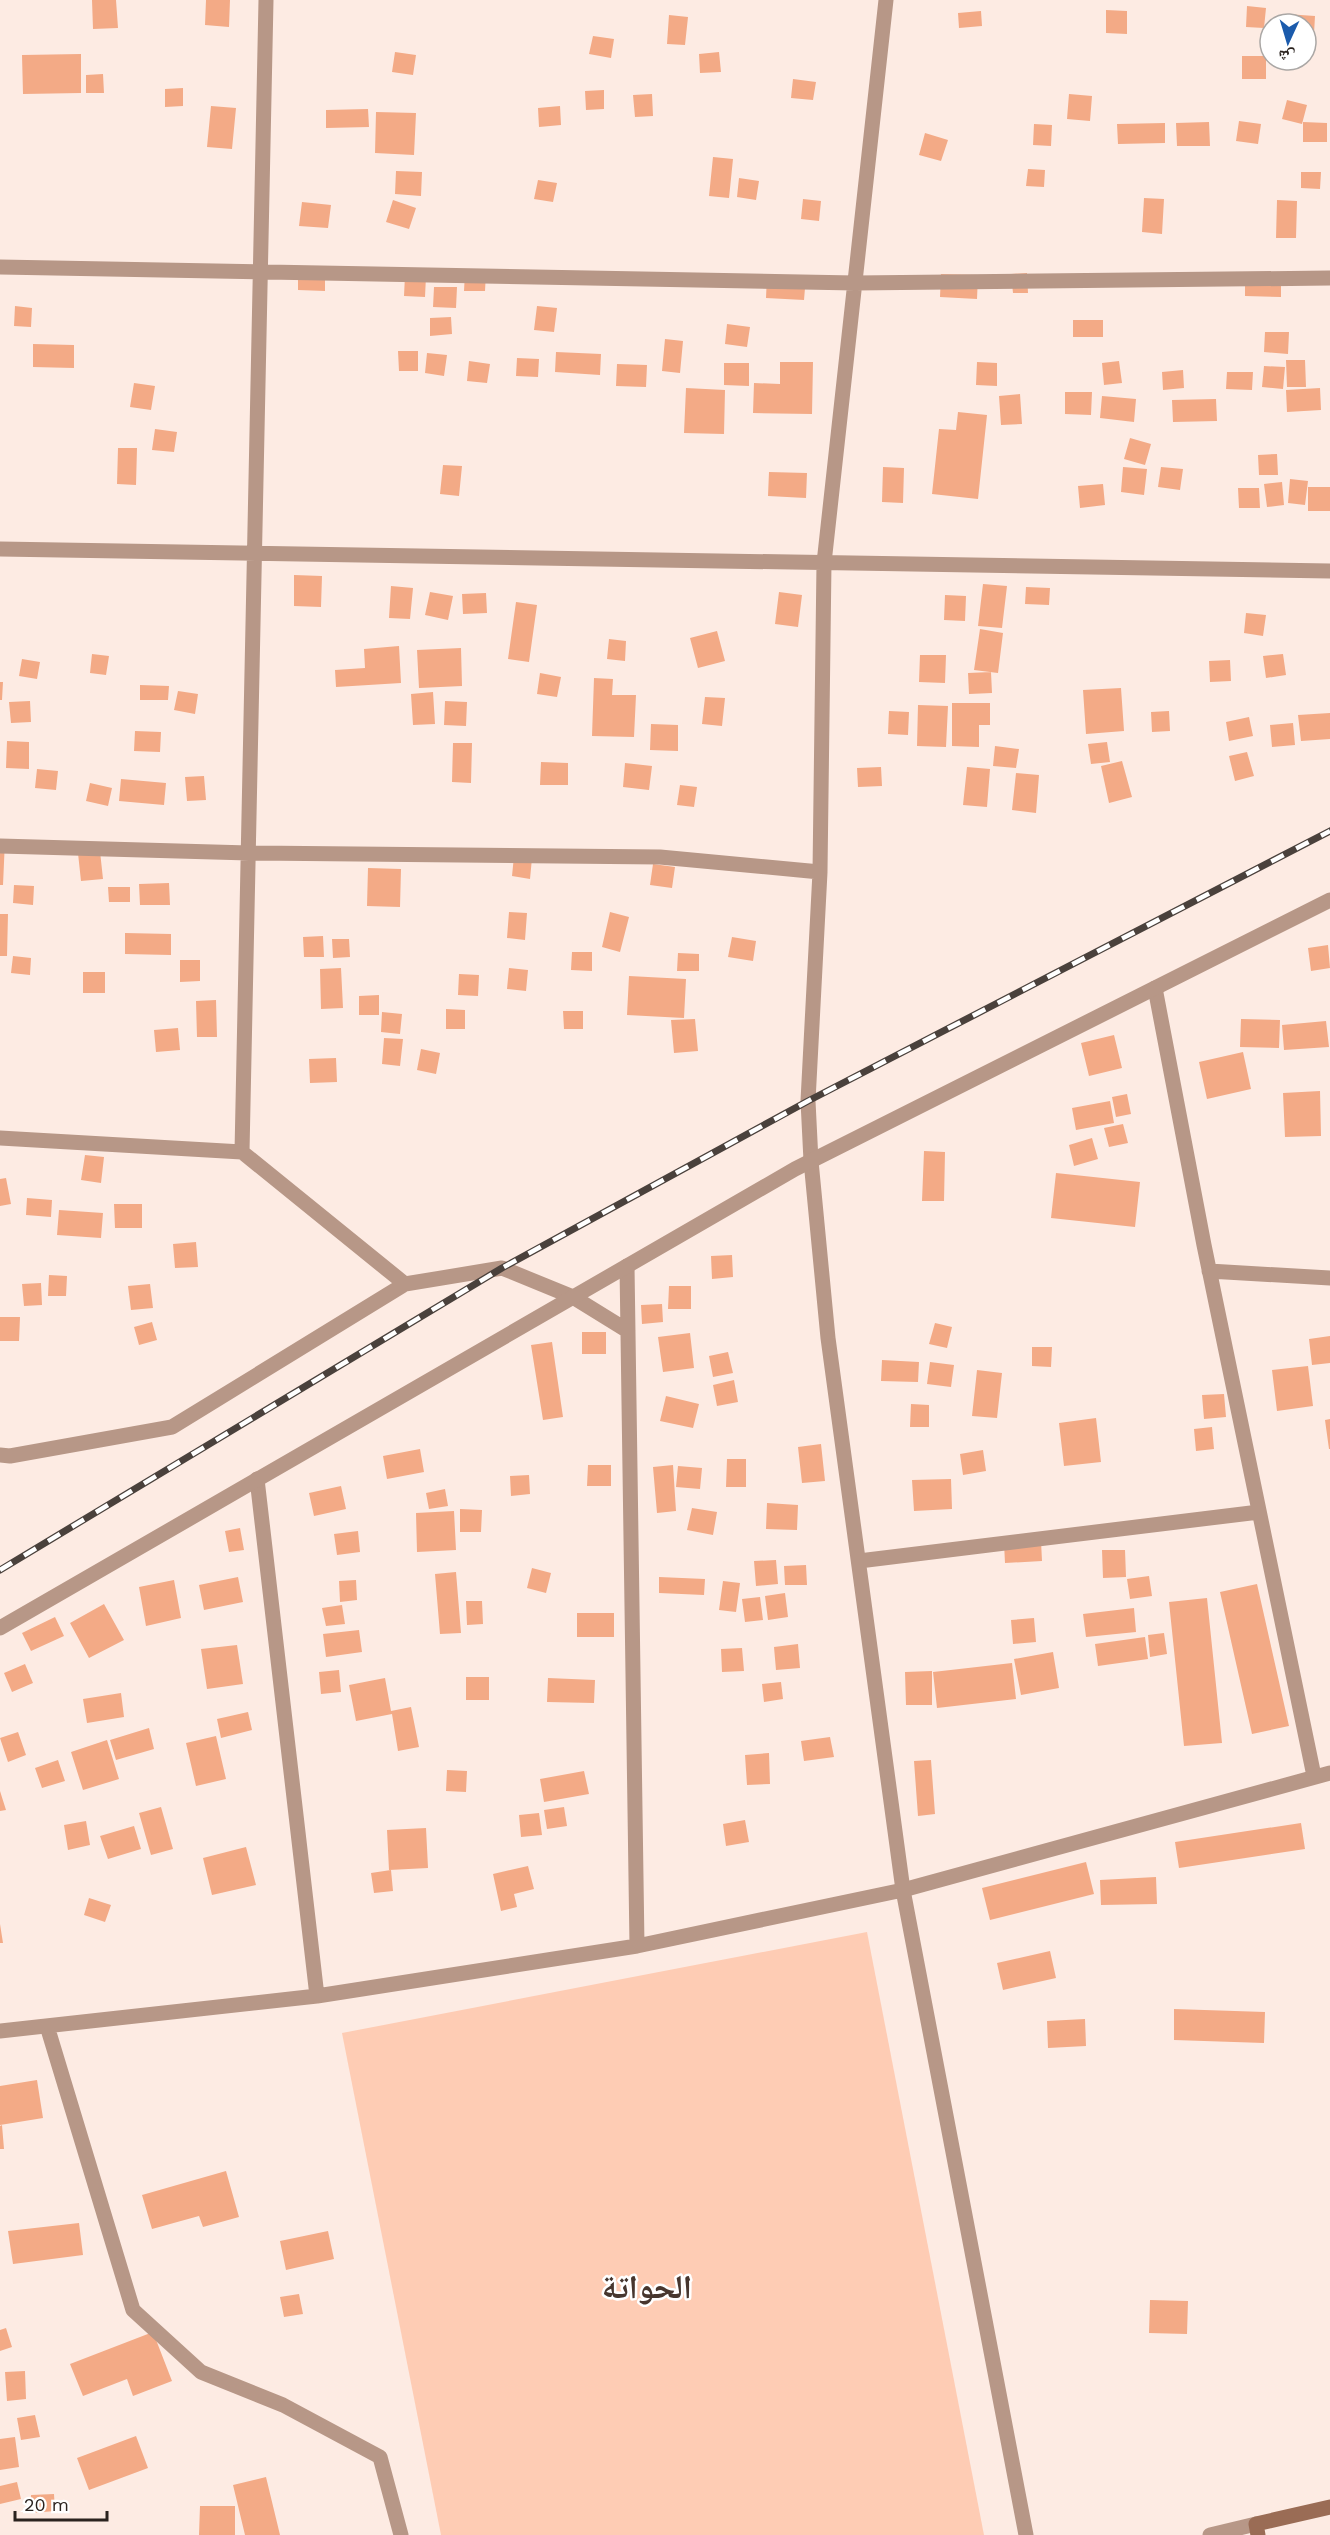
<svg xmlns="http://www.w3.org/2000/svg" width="1330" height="2535" viewBox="0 0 1330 2535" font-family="'Work Sans','Noto Naskh Arabic',sans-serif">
  <rect width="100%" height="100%" fill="#fdebe3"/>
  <path fill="#feccb4" d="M867 1932 984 2535H441L342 2033Z"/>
  <path fill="#f3aa86" d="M92 0H116L118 28 93 29Z
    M206 0H230L229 27 205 25Z
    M1247 6 1266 8 1264 28 1246 27Z
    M1106 10 1127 11V34L1106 33Z
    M981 11 982 26 959 28 958 13Z
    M1286 14 1315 16 1314 34H1306V24H1285Z
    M669 15 688 17 685 45 667 44Z
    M593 36 614 39 611 58 589 54Z
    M395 52 416 55 413 75 392 72Z
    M719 52 721 72 700 73 699 54Z
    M81 54V93L23 94 22 55Z
    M1242 56H1266V79H1242Z
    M103 74 104 93H86V75Z
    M793 79 816 82 813 100 791 98Z
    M183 88V106L165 107V89Z
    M604 90V109L586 110 585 91Z
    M652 94 653 116 635 117 633 95Z
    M1069 94 1092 96 1090 121 1067 119Z
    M1287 100 1307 105 1302 124 1282 119Z
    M211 106 236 108 232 149 207 147Z
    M560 106 561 125 539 127 538 108Z
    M368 109 369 127 326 128V110Z
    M376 112 416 113 414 155 375 153Z
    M1239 121 1261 124 1258 144 1236 141Z
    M1209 122 1210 146H1177L1176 123Z
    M1303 122 1327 123V142H1303Z
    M1165 123V143L1118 144 1117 124Z
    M1034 124 1052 125 1051 146 1033 145Z
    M925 133 948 140 941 161 919 155Z
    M713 157 733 159 729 198 709 196Z
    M1028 169 1045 170 1044 187 1026 186Z
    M396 171 422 172 421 196 395 194Z
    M1301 172H1321L1320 189 1301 188Z
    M739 178 759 181 756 200 737 197Z
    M538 180 557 183 553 202 534 199Z
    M1144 198 1164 199 1162 234 1142 232Z
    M803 199 821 201 819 221 801 219Z
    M393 200 416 208 409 229 386 222Z
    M1277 200 1297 201 1296 238H1276Z
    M302 202 331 205 328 228 299 226Z
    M298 267 325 268V291L298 290Z
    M465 272H486L485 291H464Z
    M1245 272 1281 273V297L1245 296Z
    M1027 273 1028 293H1013L1011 274Z
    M941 274 978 275 977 299 940 297Z
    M405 275 426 276 425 297 404 296Z
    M767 275 806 276 804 300 766 298Z
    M434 287H457L456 308 433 307Z
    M15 306 32 308 31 327 14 326Z
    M537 306 557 308 554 332 534 330Z
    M451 317 452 334 430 336V318Z
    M1073 320H1103V337H1073Z
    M727 324 750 327 747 347 725 344Z
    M1265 332H1289L1288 354 1264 352Z
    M665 339 683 341 680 373 662 371Z
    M33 344 74 345V368L33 367Z
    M398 351H418V371H399Z
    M556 352 601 354 600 375 555 372Z
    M427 353 447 355 444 376 425 373Z
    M517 358 539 359 538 377 516 376Z
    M1286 360H1305L1306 387H1287Z
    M469 361 490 364 487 383 467 381Z
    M1119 361 1122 383 1104 385 1102 363Z
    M780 362H813L812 414 753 413 754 383 780 384Z
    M977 362 997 363V386L976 385Z
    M724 363H749V386L724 385Z
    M617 364 647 365 646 387 616 386Z
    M1264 366 1285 367 1283 389 1262 387Z
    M1183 370 1184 388 1163 390 1162 372Z
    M1227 372H1253L1252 390 1226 389Z
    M134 383 155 386 151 410 130 407Z
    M686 388 725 390 724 434 684 433Z
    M1320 388 1321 410 1287 412 1286 390Z
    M1065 392H1092L1091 415 1065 414Z
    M1020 394 1022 424 1001 425 999 396Z
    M1102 396 1136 399 1134 422 1100 418Z
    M1216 399 1217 421 1173 422 1172 400Z
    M958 412 987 415 978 499 932 494 939 429 956 430Z
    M155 429 177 432 174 452 152 450Z
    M1130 438 1151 444 1145 465 1124 459Z
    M118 448H137L136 485 117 484Z
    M1277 454 1278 475H1259L1258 455Z
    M443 465 462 466 459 496 440 494Z
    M883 467 904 468 903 503 882 502Z
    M1123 467 1147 469 1144 495 1121 492Z
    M1161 467 1183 469 1180 490 1158 487Z
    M769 472 807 473 806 498 768 496Z
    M1290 479 1308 481 1305 505 1288 503Z
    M1282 482 1284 505 1267 507 1264 484Z
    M1103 484 1105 505 1080 508 1078 486Z
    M1308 487H1330V511H1308Z
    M1238 488H1259L1260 508H1239Z
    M294 575 322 576 321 607 294 606Z
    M983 584 1007 586 1002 628 978 626Z
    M391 586 413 588 410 619 389 618Z
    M1026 587 1050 588 1049 605 1025 604Z
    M430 592 453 596 448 620 425 615Z
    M779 592 802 595 798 627 775 624Z
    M486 593 487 613 463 614 462 594Z
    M945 595 966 596 965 621 944 620Z
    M516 602 537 605 529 662 508 659Z
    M1246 613 1266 615 1263 636 1244 633Z
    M980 629 1003 633 998 673 974 670Z
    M717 631 725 661 698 668 690 638Z
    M609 639 626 641 625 661 607 659Z
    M399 646 401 683 336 687 335 670 365 668 364 649Z
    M461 648 462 686 419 688 417 650Z
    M92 654 109 656 106 675 90 673Z
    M1283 654 1286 675 1266 678 1263 656Z
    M920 655H946L945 683 919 682Z
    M22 659 40 662 37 679 19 676Z
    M1230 660 1231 681 1210 682 1209 661Z
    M991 672 992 693 969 694 968 673Z
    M540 673 561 677 557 697 537 694Z
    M594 678 613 679 612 695H636L634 737 592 736Z
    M0 682H3L2 700H0Z
    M140 685 169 686 168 700H140Z
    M1121 688 1124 731 1086 734 1083 690Z
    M178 691 198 694 195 714 174 710Z
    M433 692 435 724 413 725 411 694Z
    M705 697 725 698 722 726 702 724Z
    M30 701 31 722 11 723 9 702Z
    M445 701 467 702 466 726 444 725Z
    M952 703H990V725H979V747L952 746Z
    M918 705 948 706 946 747 917 746Z
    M889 711 909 712 908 735 888 734Z
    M1169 711 1170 731 1152 732 1151 712Z
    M1330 713V739L1301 741 1298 715Z
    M1249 717 1253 736 1229 741 1226 722Z
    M1293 723 1295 745 1272 747 1270 725Z
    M651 724 678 725V751L650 750Z
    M135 731 161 732 160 752 134 751Z
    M7 741 29 742V769L6 768Z
    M1107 742 1110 762 1091 764 1088 744Z
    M453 743H472L471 783 452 782Z
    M995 746 1019 749 1016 768 993 766Z
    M1247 752 1254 776 1235 781 1229 756Z
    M1122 761 1132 797 1109 803 1101 766Z
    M541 762 568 763V785H540Z
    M625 763 652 766 649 790 623 787Z
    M881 767 882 786 858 787 857 768Z
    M967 767 990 769 987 807 963 805Z
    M37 769 58 771 56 790 35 788Z
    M1016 773 1039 775 1036 813 1012 810Z
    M204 776 206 800 187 801 185 777Z
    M121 779 166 783 164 805 119 801Z
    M90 783 112 788 108 806 86 801Z
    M680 785 697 787 694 807 677 805Z
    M0 839 5 840 3 885H0Z
    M99 842 103 879 81 881 77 844Z
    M514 856 532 858 530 879 512 876Z
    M653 864 675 867 672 888 650 885Z
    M368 868 401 869 400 907 367 906Z
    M169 883 170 905H140L139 884Z
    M14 885 34 886 33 905 13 903Z
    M108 887H130V902H109Z
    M509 912 527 913 525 940 507 938Z
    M610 912 629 917 620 952 602 947Z
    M0 914H8L7 956H0Z
    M125 933 171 934V955L125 954Z
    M323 936 324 957H304L303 937Z
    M732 937 756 941 753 961 728 957Z
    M332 939H349L350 957 333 958Z
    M1328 945 1330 968 1311 971 1308 948Z
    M572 952H592V971L571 970Z
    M678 953 699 954V971H677Z
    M13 956 31 958 30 975 11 973Z
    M180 960H200V981L180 982Z
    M341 968 343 1008 321 1009 320 969Z
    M509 968 528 970 526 991 507 989Z
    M83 972H105V993H83Z
    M459 974 479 975 478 996 458 995Z
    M629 976 686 979 684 1018 627 1015Z
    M379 995V1015H359V996Z
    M216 1000 217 1037H197L196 1001Z
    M446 1009 465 1010V1029H446Z
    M563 1011H583V1029H564Z
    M382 1012 402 1014 400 1034 381 1032Z
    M695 1019 698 1051 674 1053 671 1020Z
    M1241 1019 1280 1020 1279 1048 1240 1047Z
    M1326 1021 1329 1047 1284 1050 1282 1025Z
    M178 1028 180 1050 156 1052 154 1030Z
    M1114 1035 1122 1068 1089 1076 1081 1043Z
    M384 1038 403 1039 400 1066 382 1064Z
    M421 1049 440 1053 436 1074 417 1070Z
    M1243 1052 1251 1089 1207 1099 1199 1062Z
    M336 1058 337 1082 310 1083 309 1059Z
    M1320 1091 1321 1136 1285 1137 1283 1093Z
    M1127 1094 1131 1114 1116 1117 1112 1097Z
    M1110 1101 1114 1123 1076 1130 1072 1108Z
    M1123 1124 1128 1143 1109 1147 1104 1128Z
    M1092 1138 1098 1159 1074 1166 1069 1145Z
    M924 1151 945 1152 944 1201H922Z
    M85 1155 104 1157 101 1183 81 1180Z
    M1056 1173 1140 1182 1135 1227 1051 1218Z
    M6 1178 11 1204 0 1206V1179Z
    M27 1198 52 1200 51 1217 26 1215Z
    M114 1204H142V1228H115Z
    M59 1210 103 1213 101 1238 57 1235Z
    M196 1242 198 1267 175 1268 173 1244Z
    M732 1255 733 1277 712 1279 711 1256Z
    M49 1275 67 1276 66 1296H48Z
    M41 1283 42 1305 24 1306 22 1284Z
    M150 1284 153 1308 131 1310 128 1286Z
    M669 1286H691V1309H668Z
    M662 1304 663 1322 642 1324 641 1305Z
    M0 1317H20L19 1341H0Z
    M152 1322 157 1340 139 1345 134 1327Z
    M935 1323 952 1327 947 1348 929 1344Z
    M582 1332H606V1354H582Z
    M690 1333 694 1368 663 1372 658 1337Z
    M1330 1336V1363L1312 1365 1309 1339Z
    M552 1342 563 1417 543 1420 531 1345Z
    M1032 1347H1052L1051 1367 1032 1366Z
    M728 1352 733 1373 713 1377 709 1356Z
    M882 1360 919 1362 918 1382 881 1381Z
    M930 1362 954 1365 951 1387 927 1384Z
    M1308 1366 1313 1406 1277 1411 1272 1370Z
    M977 1370 1002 1373 997 1418 972 1416Z
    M734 1380 738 1402 717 1406 713 1385Z
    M1224 1394 1226 1417 1204 1419 1202 1395Z
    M666 1396 699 1404 693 1428 660 1421Z
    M911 1404 929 1405V1427H910Z
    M1096 1418 1101 1462 1064 1466 1059 1423Z
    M1330 1419V1449H1329L1325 1420Z
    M1212 1427 1214 1449 1196 1451 1194 1429Z
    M821 1444 825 1481 802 1483 798 1447Z
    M420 1449 424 1472 387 1479 383 1456Z
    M983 1450 986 1471 963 1475 960 1454Z
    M727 1459H746V1487H726Z
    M588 1465H611V1486H587Z
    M673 1465 676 1511 657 1513 653 1467Z
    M678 1466 702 1468 700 1489 676 1487Z
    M529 1475 530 1494 511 1496 510 1476Z
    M951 1479 952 1509 914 1511 912 1480Z
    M341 1486 346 1509 314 1516 309 1493Z
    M445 1489 448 1506 429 1509 426 1493Z
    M767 1503 798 1505 797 1530 766 1529Z
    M692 1508 717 1512 713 1535 687 1530Z
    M460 1509 482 1510 481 1532H460Z
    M454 1511 456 1550 417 1552 416 1513Z
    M240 1528 244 1550 229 1552 225 1531Z
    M358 1531 360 1552 337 1555 334 1534Z
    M1041 1541 1042 1561 1005 1563 1004 1543Z
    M1102 1550H1125L1126 1577 1103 1578Z
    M776 1560 778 1584 756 1586 754 1561Z
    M806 1565 807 1585H785L784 1566Z
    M532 1568 551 1573 546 1593 527 1588Z
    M456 1572 461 1633 440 1634 435 1574Z
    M1149 1576 1152 1596 1130 1599 1127 1579Z
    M238 1577 243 1602 204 1610 199 1585Z
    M659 1577 705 1579 704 1595 659 1593Z
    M174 1580 181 1618 146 1626 139 1587Z
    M356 1580 357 1600 340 1602 339 1581Z
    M723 1581 740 1583 736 1612 719 1610Z
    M1257 1584 1289 1726 1252 1734 1220 1592Z
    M785 1593 788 1617 768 1620 765 1596Z
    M760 1597 763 1620 745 1622 742 1599Z
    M1207 1598 1222 1743 1184 1746 1169 1602Z
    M466 1601H482L483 1624 467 1625Z
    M104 1604 124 1640 89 1658 70 1623Z
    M342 1605 345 1624 326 1626 322 1608Z
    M1134 1608 1136 1632 1086 1637 1083 1614Z
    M577 1613H614V1637H577Z
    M55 1617 64 1636 31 1651 22 1633Z
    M1034 1618 1036 1642 1013 1644 1011 1620Z
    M359 1630 362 1652 326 1657 323 1634Z
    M1164 1633 1167 1654 1150 1657 1148 1635Z
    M1145 1637 1148 1659 1098 1666 1095 1644Z
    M798 1644 800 1668 776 1670 774 1647Z
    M237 1645 243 1684 207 1689 201 1649Z
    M742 1648 744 1671 722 1672 721 1649Z
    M1053 1652 1059 1688 1021 1695 1014 1659Z
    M1012 1663 1016 1699 937 1708 933 1672Z
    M25 1664 33 1683 12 1692 4 1673Z
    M339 1670 341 1692 321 1694 319 1672Z
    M932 1671V1705H906L905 1672Z
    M466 1677H489V1700H466Z
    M385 1678 391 1711 411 1707 419 1747 398 1751 392 1714 356 1721 349 1685Z
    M548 1678 595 1680 594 1703 547 1702Z
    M781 1682 783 1699 764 1702 762 1684Z
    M121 1693 124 1717 87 1723 83 1699Z
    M248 1712 252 1730 221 1738 217 1719Z
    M149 1728 154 1749 116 1760 110 1740Z
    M18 1732 26 1755 8 1762 0 1738Z
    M216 1736 226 1779 196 1786 186 1743Z
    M830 1737 834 1757 804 1761 801 1741Z
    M107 1740 119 1779 83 1790 71 1752Z
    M769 1753 770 1784 747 1785 745 1755Z
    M58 1760 65 1781 42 1788 35 1768Z
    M931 1760 935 1814 918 1816 914 1761Z
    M447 1770 467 1771 466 1792 446 1791Z
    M584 1771 589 1794 544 1802 540 1779Z
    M0 1791 6 1810 0 1811Z
    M161 1807 173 1849 151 1855 139 1813Z
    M564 1807 567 1826 547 1829 544 1810Z
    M539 1813 542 1835 521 1837 519 1815Z
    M745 1820 749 1842 726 1846 723 1824Z
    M86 1821 90 1845 68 1850 64 1825Z
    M1301 1823 1305 1849 1179 1868 1175 1842Z
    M134 1826 141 1849 108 1859 100 1836Z
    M426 1828 428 1868 389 1870 387 1830Z
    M246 1847 256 1885 212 1895 203 1858Z
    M1086 1862 1094 1894 990 1920 982 1888Z
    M528 1866 534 1889 514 1894 517 1907 501 1911 493 1874Z
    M391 1870 393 1891 374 1893 371 1873Z
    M1156 1877 1157 1904 1101 1905 1100 1880Z
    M89 1898 111 1905 105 1922 84 1915Z
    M0 1924 3 1943H0Z
    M1050 1951 1056 1978 1003 1990 997 1963Z
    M1174 2009 1265 2012 1264 2043 1174 2040Z
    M1085 2019 1086 2046 1048 2048 1047 2021Z
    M37 2080 43 2118 0 2125V2086Z
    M2 2125 4 2149H0V2126Z
    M226 2171 239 2217 203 2227 199 2216 152 2229 142 2195Z
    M79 2223 83 2255 13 2264 8 2231Z
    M328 2231 334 2259 286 2270 280 2241Z
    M299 2294 303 2314 284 2317 280 2297Z
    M1150 2300 1188 2301 1187 2334 1149 2333Z
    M6 2328 12 2347 0 2351V2330Z
    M153 2332 172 2381 133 2396 127 2379 83 2396 70 2364Z
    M25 2371 26 2399 7 2401 5 2372Z
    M35 2415 40 2437 21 2440 17 2418Z
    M136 2436 148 2468 89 2490 77 2458Z
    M15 2437 19 2467 0 2470V2439Z
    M266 2477 280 2535H245L233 2485Z
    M17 2482 21 2499 0 2504V2486Z
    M54 2494 55 2511 31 2513V2495Z
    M200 2506H235V2535H199Z"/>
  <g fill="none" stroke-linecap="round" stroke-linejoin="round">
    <path stroke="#b79787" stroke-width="15" d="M266 0 242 1152 405 1284 502 1268 573 1297 628 1331
      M886 0 824 563 820 872 808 1101 811 1161 828 1338 903 1890 1026 2535
      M0 267 855 283 1330 278
      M0 549 1330 571
      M0 846 249 853 660 857 820 872
      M1155 988 1204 1245 1314 1776
      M0 1138 242 1152
      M627 1266 637 1946
      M1209 1271 1330 1278
      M0 1455 10 1456 172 1427 405 1284
      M257 1479 317 1996
      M859 1561 1259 1512
      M47 2026 133 2310 201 2372 283 2405 380 2457 401 2535
      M0 2031 317 1996 637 1946 903 1890 1330 1773"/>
    <path stroke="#b79787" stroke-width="15" d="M0 1628 795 1169 1330 900
      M1210 2535 1256 2524"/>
    <path stroke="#9a6c55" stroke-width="15" d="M1258 2535 1256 2524 1330 2507"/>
    <g stroke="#4a413c" stroke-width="7">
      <path id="rail" d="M0 1570 502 1268 808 1101 1330 831"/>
    </g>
    <use href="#rail" stroke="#fff" stroke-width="4.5" stroke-dasharray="14" stroke-linecap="butt"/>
  </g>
  <g text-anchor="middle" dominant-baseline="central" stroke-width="5" stroke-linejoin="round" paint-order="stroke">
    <g font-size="33" font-weight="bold" fill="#47362e" stroke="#fff">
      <text x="647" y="2286">الحواتة</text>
    </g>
  </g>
  <g transform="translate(1288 42) rotate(184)"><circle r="28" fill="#ffffff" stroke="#aaa7a5" stroke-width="1.5"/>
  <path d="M0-4.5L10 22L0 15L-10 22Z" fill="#1b5bac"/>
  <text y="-9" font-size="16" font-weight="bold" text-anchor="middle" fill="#2b231f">ش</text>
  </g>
  <path d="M15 2511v9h92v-9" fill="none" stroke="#2b231f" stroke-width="3"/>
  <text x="24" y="2511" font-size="18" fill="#2b231f" stroke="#ffffff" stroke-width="4.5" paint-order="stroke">20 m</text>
</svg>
